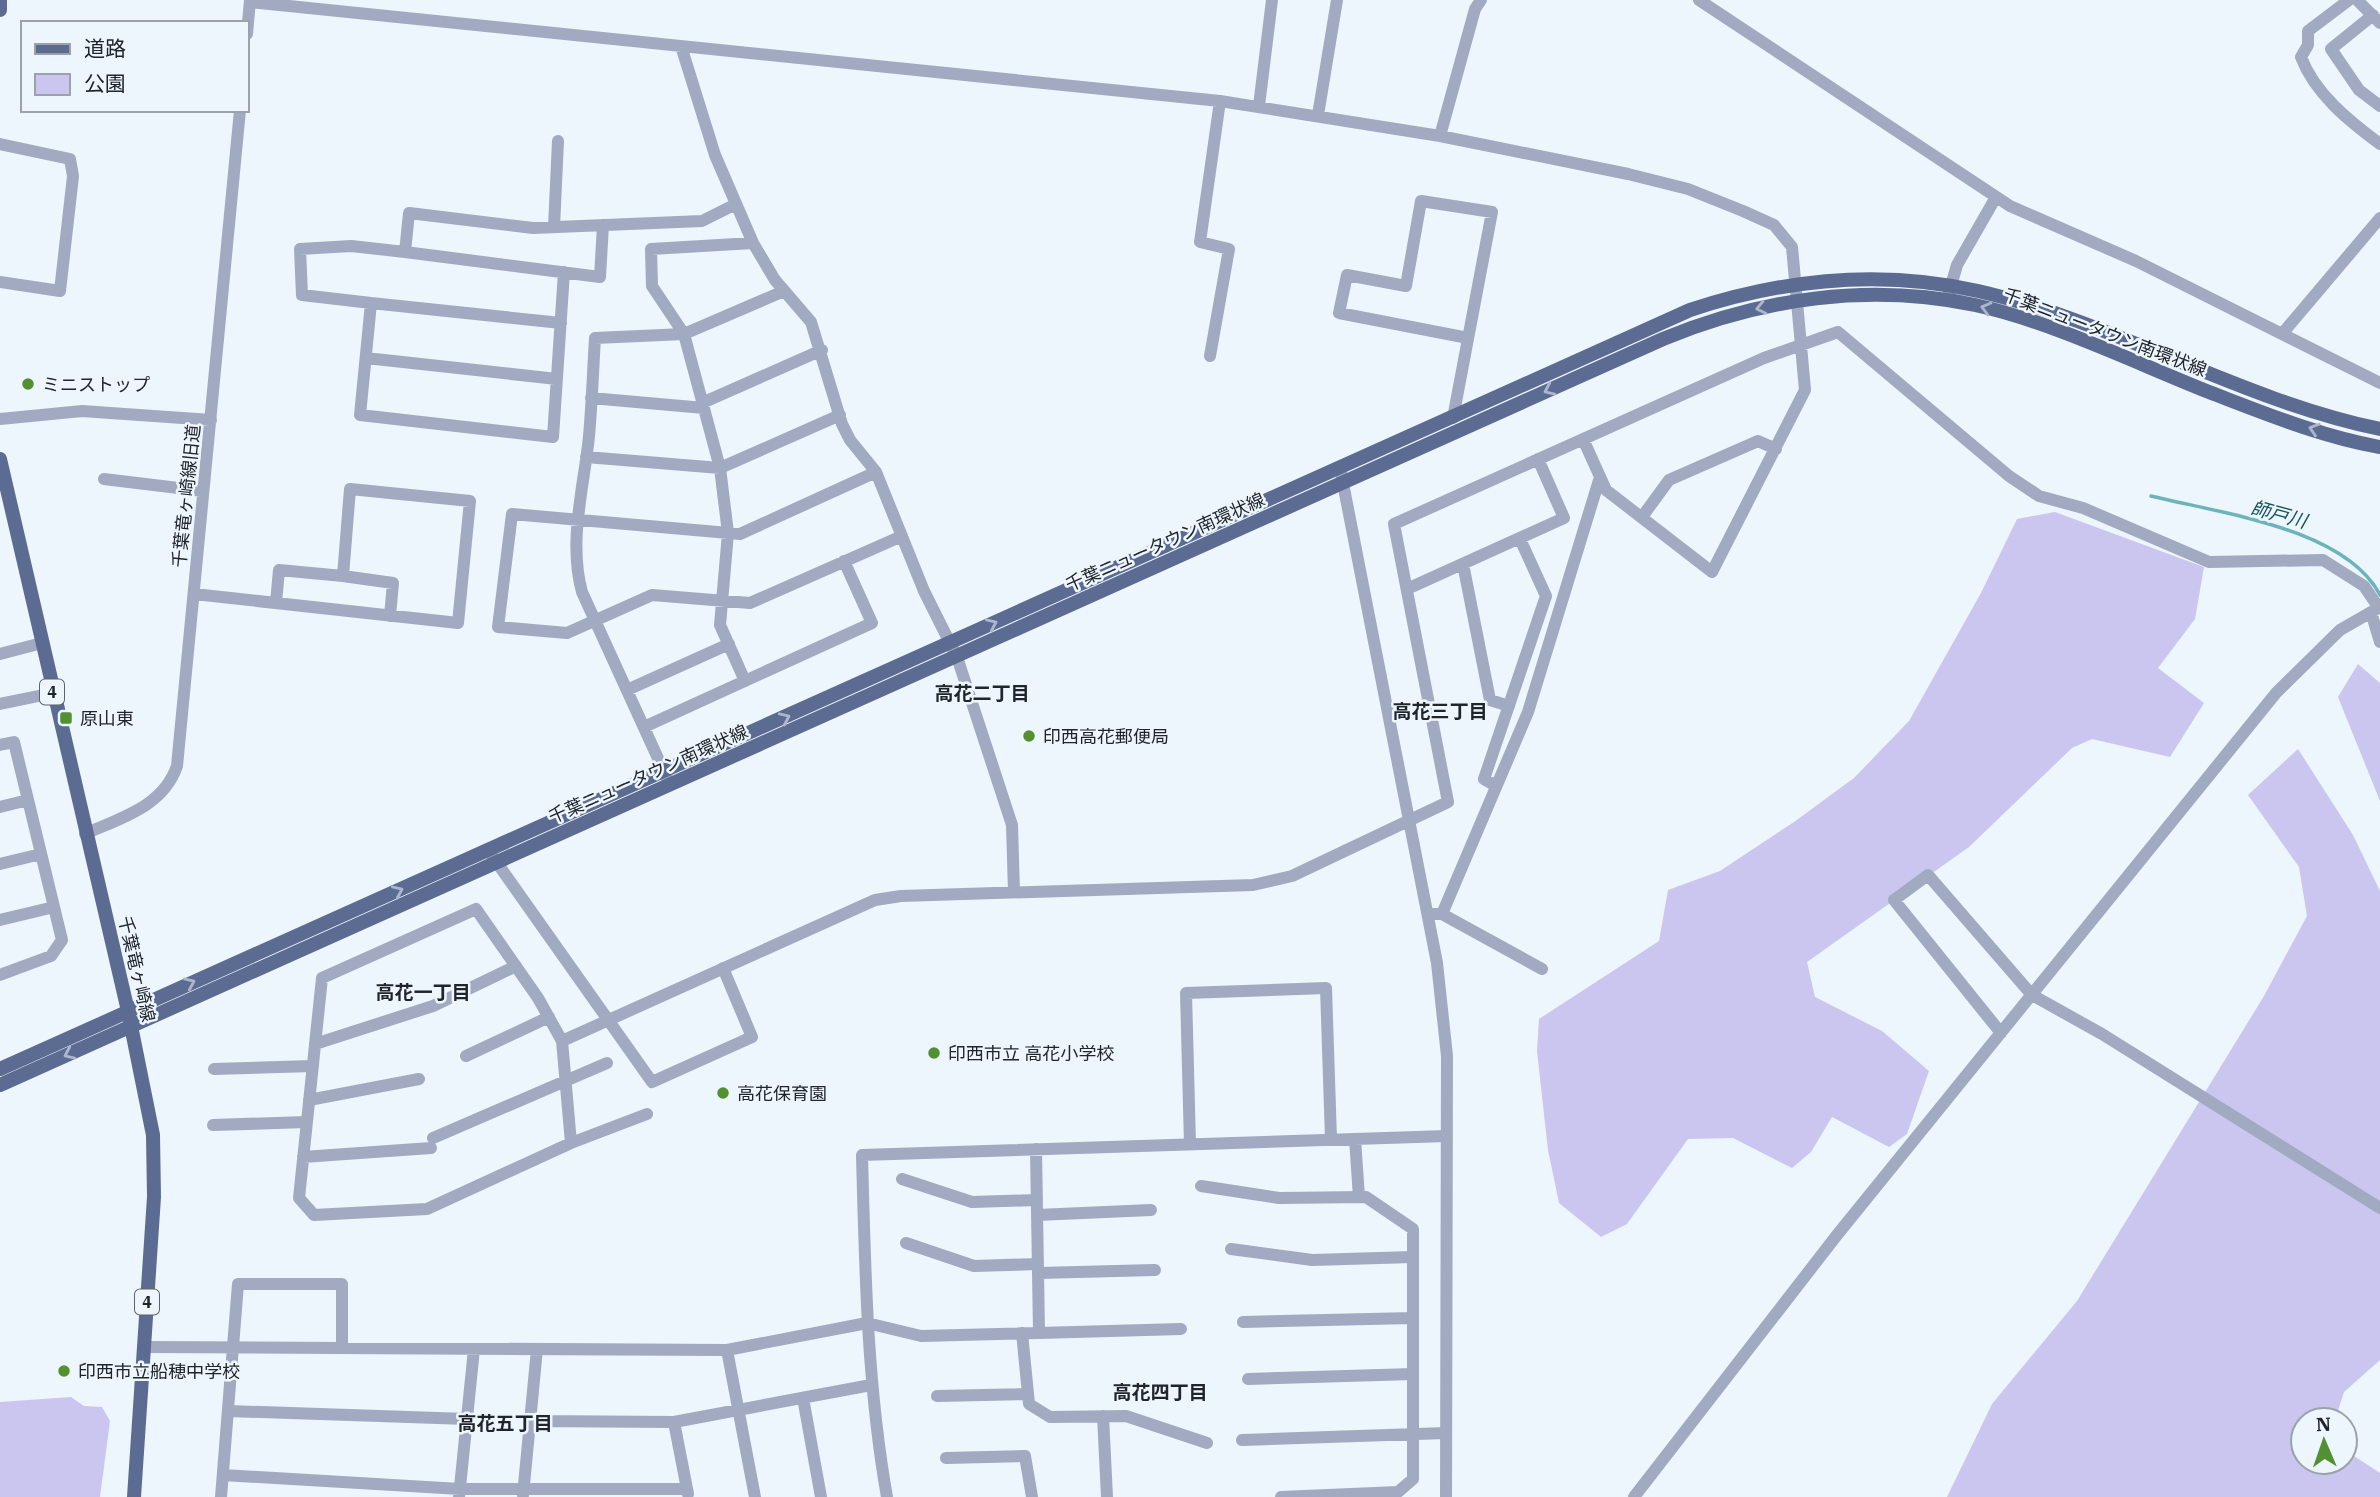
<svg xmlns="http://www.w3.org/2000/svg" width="2380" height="1497" viewBox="0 0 2380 1497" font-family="'IBM Plex Serif','Noto Sans JP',serif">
  <rect width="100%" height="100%" fill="#edf5fd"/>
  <path fill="#cac6ef" d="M2055 512 2204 567 2195 619 2158 668 2204 703 2170 757 2092 739 2072 748 1969 847 1807 962 1815 997 1882 1031 1929 1071 1907 1134 1889 1147 1832 1117 1811 1152 1792 1168 1733 1138 1688 1139 1627 1224 1601 1237 1559 1203 1548 1150 1537 1051 1539 1019 1659 941 1668 890 1720 871 1794 822 1854 778 1909 721 1981 593 2017 519Z
    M2358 664 2380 683V801L2338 697Z
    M2298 749 2353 835 2380 891V1360L2344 1392 2335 1420H2303V1462H2345V1450L2380 1473V1497H1947L1992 1404 2077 1301 2264 996 2307 916 2299 867 2248 795Z
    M71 1397 84 1406 102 1407 110 1421 100 1497H0V1402Z"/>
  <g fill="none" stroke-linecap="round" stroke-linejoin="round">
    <path stroke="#6ab4ba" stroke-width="3.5" d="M2151 496C2219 513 2345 528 2380 595"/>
    <path stroke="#a1aac0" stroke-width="12" d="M1699 0 2010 206 2136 261 2380 383
      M2349 0 2308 31V45L2301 57C2315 94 2349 121 2380 144
      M2357 0 2380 23
      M250 2 1220 101 1440 136 1628 174 1688 189 1743 211 1774 225 1792 247 1805 390 1712 572 1606 490 1583 439
      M2373 15 2331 49 2359 90 2380 106
      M247 34 250 0
      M681 46 715 155 753 243 775 280 811 322 842 424 850 440 876 472 924 591 957 657 1012 825 1014 892
      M1259 106 1272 0
      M1318 115 1337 0
      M1440 136 1475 9 1481 0
      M0 144 70 159 73 176 60 291 0 282
      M603 225 600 277 405 252 409 213 533 228 702 221 736 204
      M554 227 558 141
      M1949 293 1957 265 1996 197
      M371 303 302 295 300 249 351 246 405 252
      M561 323 371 303 360 415 553 437 564 272
      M2282 334 2380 218
      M1210 356 1229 249 1200 242 1220 101
      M366 358 557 379
      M591 398 704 408
      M702 403 822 350
      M1453 418 1492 212 1421 201 1406 286 1347 275 1339 313 1468 338
      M0 419 82 411 211 420
      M586 457 720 468 840 415
      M1340 468 1437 963 1447 1056 1446 1497
      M876 472 740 534 512 514 498 627 567 633 652 595 750 603 902 536
      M104 479 203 491
      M1642 517 1669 480 1758 441 1776 449
      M1463 564 1490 700 1509 706
      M1407 589 1564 518 1538 459
      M194 594 458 623 470 501 350 489 343 576 393 583 390 616
      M276 603 279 570 343 576
      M2371 612 2380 642
      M0 654 42 643
      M745 681 720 625 728 533 720 468 684 334 652 286 651 249 753 243
      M627 690 729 644
      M0 704 53 693
      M644 727 872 623 844 561
      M0 745 14 742 62 940 51 956 0 975
      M667 778 582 592C568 541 584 487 589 436 592 403 593 370 595 338L684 334 784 291
      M1496 786 1484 779 1546 596 1520 539
      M0 807 28 800
      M85 834C120 818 163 807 177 766L240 110
      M488 850 652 1082 752 1037 723 968
      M0 864 41 854
      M1434 914H1442L1542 969
      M1442 914 1528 712 1600 477
      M0 920 54 907
      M2001 1033 1894 900 1928 875 2032 995 2102 1034 2380 1208
      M562 1041 571 1143 427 1209 314 1215 299 1198 322 978 476 909 538 998 562 1041 875 900 901 896 1253 885 1292 876 1448 802 1394 524 1764 358 1838 332 2009 476 2039 496 2083 508 2209 562 2323 560 2364 586 2379 608
      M315 1044 433 1006 516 966
      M466 1056 549 1017
      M214 1069 313 1066
      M309 1100 419 1079
      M213 1125 307 1122
      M433 1138 607 1063
      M1355 1139 1359 1197
      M571 1143 647 1114
      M1190 1144 1186 993 1326 988 1331 1139
      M303 1157 431 1148
      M902 1179 972 1202 1037 1200
      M1201 1186 1279 1198 1366 1197 1413 1229V1479L1398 1492 1281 1497
      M1037 1215 1151 1210
      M906 1243 974 1266 1038 1264
      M1231 1249 1312 1260 1413 1257
      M1038 1273 1155 1270
      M1243 1322 1413 1318
      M1022 1333 1029 1404 1050 1417 1126 1416 1207 1443
      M1039 1333 1181 1329
      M143 1347 727 1350 867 1323 921 1336 1039 1333 1036 1149
      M727 1350 755 1497
      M1248 1379 1413 1374
      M937 1396 1028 1394
      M803 1398 821 1497
      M228 1411 467 1419
      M1103 1416 1107 1497
      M530 1421 674 1422 871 1385
      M674 1422 688 1494
      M1242 1440 1446 1433
      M946 1458 1025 1456 1032 1497
      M223 1475 460 1489H687
      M523 1495 537 1349
      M221 1497 238 1284H342V1348
      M459 1497 474 1349
      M887 1497C867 1384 865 1269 862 1155L1447 1136
      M1634 1497 1837 1235 2276 693 2340 630 2380 607"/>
    <path stroke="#5c6b92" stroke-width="14" d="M0 10V0
      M0 459 128 1011 153 1135 154 1197 134 1497
      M0 1069 1690 310C1784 279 1881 269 1978 291 2115 322 2240 400 2380 429
      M0 1085 1663 339C1762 298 1869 283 1975 305 2050 321 2136 363 2209 392 2264 413 2322 437 2380 447"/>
  </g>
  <defs><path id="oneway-chevron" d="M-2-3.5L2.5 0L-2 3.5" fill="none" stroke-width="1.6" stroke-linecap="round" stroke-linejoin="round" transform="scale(1.75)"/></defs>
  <g stroke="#acb7cd">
    <use href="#oneway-chevron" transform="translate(1761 308) rotate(167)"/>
    <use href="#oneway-chevron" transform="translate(1986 308) rotate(-165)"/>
    <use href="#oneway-chevron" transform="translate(1549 390) rotate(156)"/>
    <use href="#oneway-chevron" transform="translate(2314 429) rotate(-162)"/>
    <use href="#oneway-chevron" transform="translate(992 624) rotate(-24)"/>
    <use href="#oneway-chevron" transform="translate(785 718) rotate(-24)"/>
    <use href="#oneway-chevron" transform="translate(398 891) rotate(-24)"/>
    <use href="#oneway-chevron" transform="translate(190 983) rotate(-24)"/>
    <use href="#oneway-chevron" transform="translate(69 1054) rotate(156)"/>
  </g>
  <g fill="#529031" stroke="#edf5fd" stroke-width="2.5">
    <circle cx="28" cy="384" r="7"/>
    <rect x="59" y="711" width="14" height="14" rx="3.5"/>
    <circle cx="1029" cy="736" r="7"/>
    <circle cx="934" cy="1053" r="7"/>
    <circle cx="723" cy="1093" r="7"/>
    <circle cx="64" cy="1371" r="7"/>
  </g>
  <g text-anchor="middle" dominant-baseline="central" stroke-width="5" stroke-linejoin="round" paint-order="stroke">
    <g fill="#edf5fd" stroke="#5e6369" stroke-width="2">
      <rect x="40" y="679.5" width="24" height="25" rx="5"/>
      <rect x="135" y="1289.5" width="24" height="25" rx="5"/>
    </g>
    <g font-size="16" font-weight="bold" fill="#20252a">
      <text x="52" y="692">4</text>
      <text x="147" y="1302">4</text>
    </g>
    <g font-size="18" fill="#20252a" stroke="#edf5fd">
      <text transform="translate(2105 332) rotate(21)">千葉ニュータウン南環状線</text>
      <text transform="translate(186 496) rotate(-84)">千葉竜ヶ崎線旧道</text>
      <text transform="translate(1165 542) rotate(-24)">千葉ニュータウン南環状線</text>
      <text transform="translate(648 774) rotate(-24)">千葉ニュータウン南環状線</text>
      <text transform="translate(137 969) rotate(77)">千葉竜ヶ崎線</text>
    </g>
    <g font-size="18" fill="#20252a" stroke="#edf5fd" text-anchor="start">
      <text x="42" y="384">ミニストップ</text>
      <text x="80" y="718">原山東</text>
      <text x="1043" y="736">印西高花郵便局</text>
      <text x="948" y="1053">印西市立 高花小学校</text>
      <text x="737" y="1093">高花保育園</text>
      <text x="78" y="1371">印西市立船穂中学校</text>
    </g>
    <g font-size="19" font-style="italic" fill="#15555a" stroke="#edf5fd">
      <text transform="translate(2279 514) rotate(15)">師戸川</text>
    </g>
    <g font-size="19" font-weight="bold" fill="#20252a" stroke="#edf5fd">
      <text x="982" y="693">高花二丁目</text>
      <text x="1440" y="711">高花三丁目</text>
      <text x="423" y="992">高花一丁目</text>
      <text x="1160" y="1392">高花四丁目</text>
      <text x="505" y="1423">高花五丁目</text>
    </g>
  </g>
  <rect x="21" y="21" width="228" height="91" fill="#edf5fd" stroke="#9ba2a9" stroke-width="2"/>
  <rect x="35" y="44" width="35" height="10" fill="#5c6b92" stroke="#9ba2a9" stroke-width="2"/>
  <text x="84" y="56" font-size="21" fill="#20252a">道路</text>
  <rect x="35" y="74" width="35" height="21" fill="#cac6ef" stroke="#9ba2a9" stroke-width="2"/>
  <text x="84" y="91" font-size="21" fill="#20252a">公園</text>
  <g transform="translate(2324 1441) rotate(358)"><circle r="33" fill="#edf5fd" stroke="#9ba2a9" stroke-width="2"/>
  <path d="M0-5L12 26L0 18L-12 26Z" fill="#529031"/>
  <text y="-10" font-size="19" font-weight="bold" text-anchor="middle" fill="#20252a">N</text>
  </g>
</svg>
